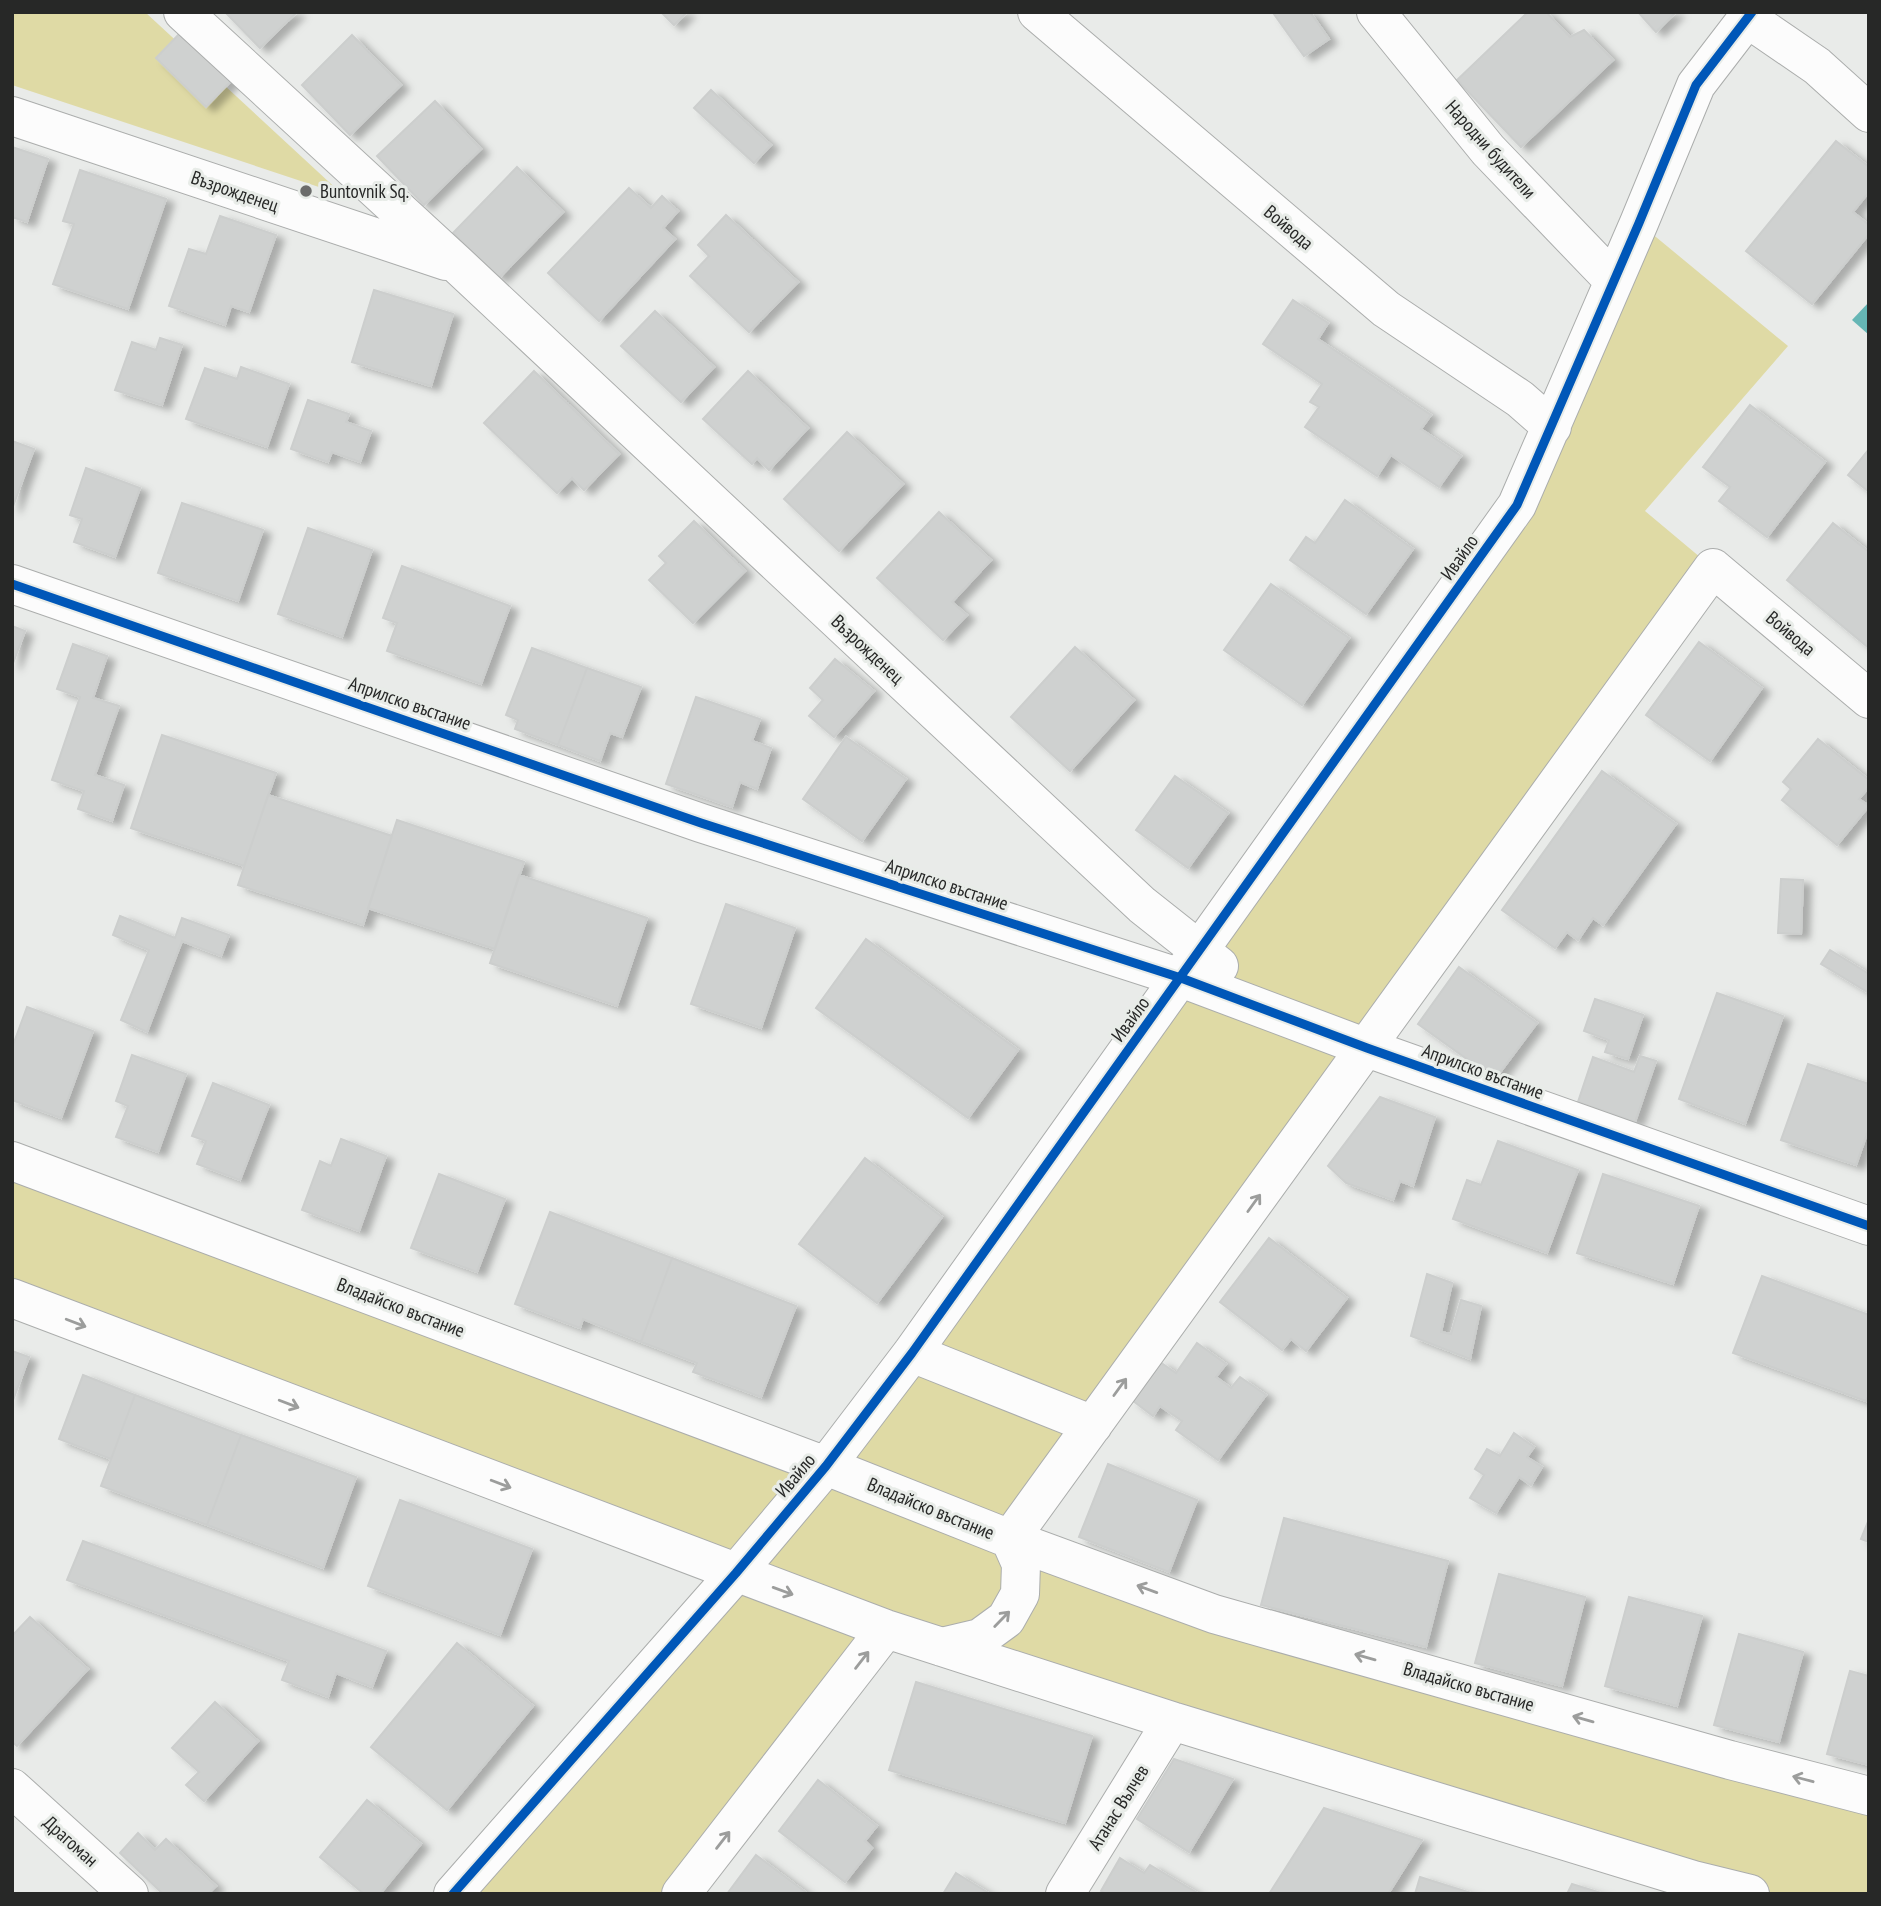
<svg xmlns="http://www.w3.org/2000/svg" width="1881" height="1906" viewBox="0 0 1881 1906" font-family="'PT Sans Narrow',sans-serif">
  <defs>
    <filter id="shadow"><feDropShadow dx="8" dy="4.5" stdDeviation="3.5" flood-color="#0004"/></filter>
  </defs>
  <rect width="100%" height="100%" fill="#e9ebe9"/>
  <path fill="#dfdaa5" d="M12 12H145L343 195 12 85Z
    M1639 223 1788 346 1645 511 1713 568 1010 1539 1869 1796V1894H1750L887 1630 681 1894H453L735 1574 12 1298V1161L826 1466 1181 978 1286 1016 1200 951 1517 505Z"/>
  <path fill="#66b6b5" d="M1869 302V335L1852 320Z"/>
  <path fill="#cfd1d0" stroke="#cccecd" stroke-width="2" filter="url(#shadow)" d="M225 12H297L260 48Z
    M661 12H687L674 25Z
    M1276 12H1310L1329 39 1304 56 1274 14Z
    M1528 12H1546L1570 37 1584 30 1613 60 1521 147 1457 80Z
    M1638 12H1676L1656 32Z
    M184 29 234 78 206 107 156 58Z
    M352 35 401 85 350 135 302 85Z
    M711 90 771 145 754 163 694 108Z
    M435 101 481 149 424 205 377 156Z
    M1836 141 1869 167V192L1853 212 1869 225V234L1812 304 1746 251Z
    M12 147 48 159 27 222 12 217Z
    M517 167 563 212 499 278 453 233Z
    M80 170 166 199 128 309 53 284 74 224 63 221Z
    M629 188 651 208 662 196 678 211 663 228 675 239 599 321 548 273Z
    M726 215 798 282 749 332 690 276 709 256 698 245Z
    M220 216 276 235 249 312 231 306 225 325 169 306 189 249 206 254Z
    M374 290 453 314 431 386 352 362Z
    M1293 300 1328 323 1318 339 1431 415 1421 429 1461 456 1439 487 1391 455 1377 476 1305 427 1319 407 1310 402 1322 384 1263 344Z
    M655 311 714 367 681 402 621 346Z
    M160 338 182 345 162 405 115 390 132 342 156 350Z
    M241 367 289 384 267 447 186 419 205 368 237 379Z
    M534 371 619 454 584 490 572 478 557 493 484 423Z
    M748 371 808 428 769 470 757 458 752 464 703 419Z
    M308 400 349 414 346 422 371 431 360 462 332 452 328 462 291 449Z
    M1750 405 1825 462 1767 537 1719 501 1730 487 1703 467Z
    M847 432 903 484 839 551 784 499Z
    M12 441 34 449 12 509Z
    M1869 449V492L1848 475Z
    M86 468 140 488 115 557 74 542 82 519 70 515Z
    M1345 500 1413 549 1366 614 1290 560 1306 537 1315 543Z
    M182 503 263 530 238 601 158 573Z
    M939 512 991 560 952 602 967 615 943 640 877 578Z
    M694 521 745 571 693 623 649 580 666 563 659 556Z
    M1833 523 1869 552V648L1787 580Z
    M308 528 372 550 342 637 278 614Z
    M402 566 510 606 481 684 387 651 397 623 383 618Z
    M1271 584 1349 638 1302 705 1224 650Z
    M12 626 25 631 12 666Z
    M1699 642 1762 688 1710 761 1646 715Z
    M73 644 107 656 93 698 119 706 95 775 124 785 112 821 78 809 84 791 52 780 80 697 57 689Z
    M1075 647 1134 700 1070 771 1011 717Z
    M532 648 587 668 558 745 515 729 518 720 506 715Z
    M835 659 874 691 834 737 809 716 823 700 810 688Z
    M587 668 641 687 622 737 610 733 600 761 558 745Z
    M696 697 760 719 752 741 771 748 757 789 740 782 732 807 666 784Z
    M162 735 276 773 244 866 131 828Z
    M846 737 906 779 862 841 803 799Z
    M1818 739 1869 780V787L1859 799 1869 806 1837 845 1782 800 1791 789 1783 782Z
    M1602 771 1676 824 1603 925 1593 918 1578 940 1567 932 1555 948 1502 910Z
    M1175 776 1228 813 1188 868 1136 830Z
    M268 795 392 836 363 925 238 885Z
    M397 820 524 862 495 949 368 908Z
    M519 875 647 918 617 1006 490 963Z
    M1781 879 1803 880 1801 934 1778 933Z
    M726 904 795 928 761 1028 691 1004Z
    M120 916 175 938 182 918 229 935 221 956 182 941 147 1032 121 1020 149 950 113 935Z
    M866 939 1018 1050 968 1118 816 1008Z
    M1830 950 1869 974V993L1821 964Z
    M1459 967 1537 1023 1495 1079 1418 1024Z
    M1717 993 1783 1016 1745 1124 1679 1099Z
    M1595 999 1643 1015 1628 1059 1605 1052 1609 1040 1584 1031Z
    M27 1007 93 1031 61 1118 12 1100V1048Z
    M132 1055 186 1074 158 1152 116 1137 128 1106 116 1101Z
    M1640 1056 1656 1061 1635 1122 1578 1102 1593 1057 1634 1072Z
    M1808 1064 1869 1084V1128L1856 1165 1781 1140Z
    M213 1083 269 1105 240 1180 197 1164 206 1141 192 1136Z
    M1380 1097 1435 1117 1413 1186 1400 1181 1393 1200 1346 1183 1328 1166Z
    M341 1139 386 1156 359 1231 302 1210 320 1161 331 1166Z
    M1498 1141 1578 1170 1547 1253 1453 1219 1467 1180 1481 1185Z
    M865 1158 942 1217 877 1303 799 1244Z
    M439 1174 505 1199 477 1272 411 1248Z
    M1603 1174 1699 1206 1673 1284 1577 1253Z
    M550 1212 672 1258 641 1342 583 1319 580 1328 515 1304Z
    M1269 1238 1347 1298 1306 1351 1291 1339 1282 1350 1220 1302Z
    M672 1258 796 1306 761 1397 693 1372 697 1363 641 1342Z
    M1427 1274 1452 1283 1441 1332 1451 1334 1461 1300 1481 1306 1470 1359 1411 1336Z
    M1762 1276 1869 1315V1394L1866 1401 1733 1353Z
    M1197 1343 1226 1364 1216 1377 1231 1388 1240 1377 1266 1395 1218 1460 1176 1430 1182 1421 1160 1406 1153 1416 1132 1400 1160 1362 1176 1373Z
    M12 1351 29 1357 12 1403Z
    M83 1375 135 1395 111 1459 59 1439Z
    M135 1395 241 1435 207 1525 101 1486Z
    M1514 1433 1534 1447 1527 1457 1542 1467 1531 1485 1519 1477 1496 1513 1470 1498 1484 1475 1475 1469 1487 1449 1500 1456Z
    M241 1435 356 1477 323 1568 207 1525Z
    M1108 1464 1197 1500 1169 1572 1079 1537Z
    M400 1500 532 1549 500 1635 368 1586Z
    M1284 1518 1448 1561 1426 1647 1261 1605Z
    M1869 1519V1542L1861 1539Z
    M83 1541 386 1651 372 1687 336 1673 328 1697 282 1680 289 1661 67 1580Z
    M1499 1574 1585 1597 1562 1686 1475 1663Z
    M1629 1597 1702 1616 1677 1706 1605 1686Z
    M30 1617 88 1669 17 1746 12 1742V1636Z
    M1739 1634 1803 1652 1779 1742 1714 1725Z
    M457 1643 533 1706 447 1810 371 1747Z
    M1850 1671 1869 1676V1765L1827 1754Z
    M916 1682 1092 1736 1065 1823 889 1770Z
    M215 1702 258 1741 204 1801 186 1785 199 1772 172 1748Z
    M1174 1759 1233 1779 1189 1852 1137 1819Z
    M818 1780 877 1826 865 1841 872 1848 845 1882 779 1831Z
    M367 1800 421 1844 380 1894H364L320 1857Z
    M1324 1808 1422 1840 1388 1894H1269Z
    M138 1833 155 1850 166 1839 216 1886 208 1894H163L120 1853Z
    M756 1855 808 1894H727Z
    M1120 1858 1144 1873 1150 1865 1199 1894H1106L1101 1891Z
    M956 1873 990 1894H943Z
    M1420 1877 1474 1894H1415Z
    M1572 1884 1604 1894H1567Z"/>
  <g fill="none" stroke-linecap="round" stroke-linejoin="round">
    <g stroke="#abadac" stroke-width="40">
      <path id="minor" d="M183 12 458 265 1142 905 1219 966
        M1037 12 1386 309 1520 399 1552 427
        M1376 12 1488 150 1613 280
        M1747 18 1817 66 1869 113
        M12 116 446 261
        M12 584 701 823 1181 978 1367 1048 1869 1226
        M12 1161 826 1466 1010 1539 1214 1614 1730 1760 1869 1796
        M12 1298 886 1629 1172 1721 1693 1880 1750 1894
        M912 1353 1093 1425
        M942 1647 980 1638 1006 1619 1020 1594 1021 1564 1010 1539 1713 568 1869 699
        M12 1788 129 1894
        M453 1894 736 1573 826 1466 912 1353 1517 505 1639 223 1696 85 1752 12
        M681 1894 886 1629
        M1065 1894 1172 1721"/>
    </g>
    <use href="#minor" stroke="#fcfcfc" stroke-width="38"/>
    <g stroke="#e8ece8" stroke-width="13">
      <path id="cycleway" d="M12 584 701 823 1181 978 1367 1048 1869 1226
        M453 1894 736 1573 826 1466 912 1353 1517 505 1639 223 1696 85 1752 12"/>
    </g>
    <use href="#cycleway" stroke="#0057b8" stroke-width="9"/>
  </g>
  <defs><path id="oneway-shaft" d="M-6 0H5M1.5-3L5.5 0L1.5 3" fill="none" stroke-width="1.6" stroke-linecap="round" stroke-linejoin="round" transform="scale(1.75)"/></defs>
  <g stroke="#9c9d9c">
    <use href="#oneway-shaft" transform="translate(1254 1203) rotate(-54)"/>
    <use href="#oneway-shaft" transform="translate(76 1323) rotate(21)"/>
    <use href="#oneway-shaft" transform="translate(1120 1387) rotate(-54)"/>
    <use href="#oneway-shaft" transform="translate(289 1404) rotate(21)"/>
    <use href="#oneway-shaft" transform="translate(501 1484) rotate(21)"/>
    <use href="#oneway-shaft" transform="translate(1147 1589) rotate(-160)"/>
    <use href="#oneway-shaft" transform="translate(783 1591) rotate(20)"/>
    <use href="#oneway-shaft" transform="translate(1002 1619) rotate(-46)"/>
    <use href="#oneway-shaft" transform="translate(1365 1657) rotate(-164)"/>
    <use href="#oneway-shaft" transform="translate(862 1660) rotate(-52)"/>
    <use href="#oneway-shaft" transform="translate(1583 1719) rotate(-164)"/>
    <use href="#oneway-shaft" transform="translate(1803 1779) rotate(-165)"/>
    <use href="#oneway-shaft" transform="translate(723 1840) rotate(-52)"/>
  </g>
  <circle fill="#6b6c6b" stroke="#e8ece8" stroke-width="2.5" cx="306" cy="191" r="7"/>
  <g text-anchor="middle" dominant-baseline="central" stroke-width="6" stroke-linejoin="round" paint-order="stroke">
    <g font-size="19" fill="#272827" stroke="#e8ece8">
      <text transform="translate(1491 149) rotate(48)">Народни будители</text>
      <text transform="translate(235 191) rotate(19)">Възрожденец</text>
      <text transform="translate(1289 227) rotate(40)">Войвода</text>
      <text transform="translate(1459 557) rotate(-55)">Ивайло</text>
      <text transform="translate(1791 633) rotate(40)">Войвода</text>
      <text transform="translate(868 649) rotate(43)">Възрожденец</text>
      <text transform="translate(410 703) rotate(19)">Априлско въстание</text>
      <text transform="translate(947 884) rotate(18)">Априлско въстание</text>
      <text transform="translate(1130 1019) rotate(-54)">Ивайло</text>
      <text transform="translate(1483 1071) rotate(20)">Априлско въстание</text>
      <text transform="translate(401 1307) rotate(21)">Владайско въстание</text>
      <text transform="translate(795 1475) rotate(-50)">Ивайло</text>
      <text transform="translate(931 1508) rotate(22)">Владайско въстание</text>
      <text transform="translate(1469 1686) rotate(16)">Владайско въстание</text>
      <text transform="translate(1118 1807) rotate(-58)">Атанас Вълчев</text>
      <text transform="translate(71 1841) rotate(42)">Драгоман</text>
    </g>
    <g font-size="19" fill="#272827" stroke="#e8ece8" text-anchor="start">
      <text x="320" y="191">Buntovnik Sq.</text>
    </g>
  </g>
  <rect width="1881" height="1906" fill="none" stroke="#272827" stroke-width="28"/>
</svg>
